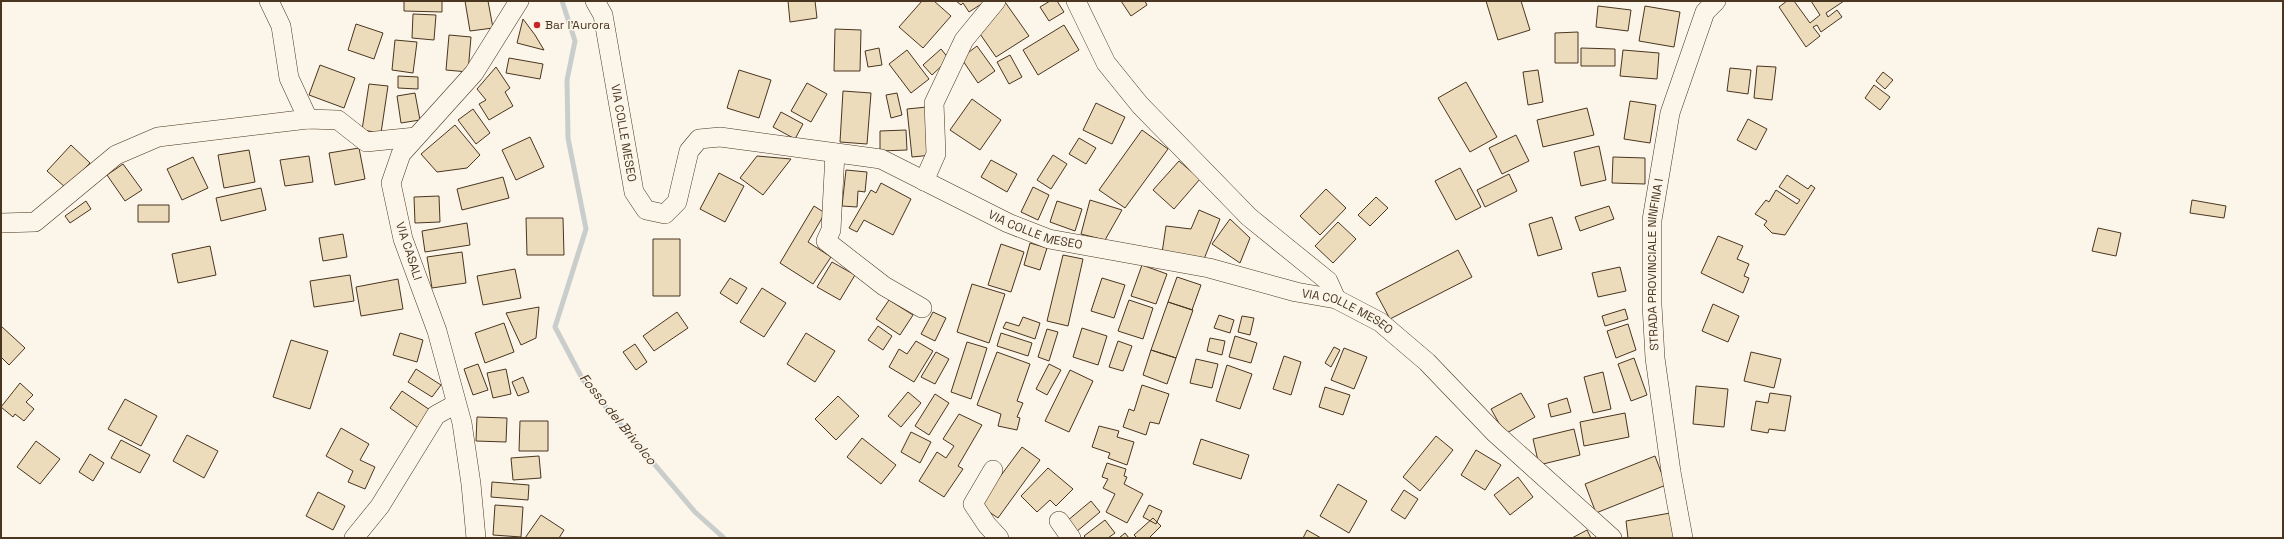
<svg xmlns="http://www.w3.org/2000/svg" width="2284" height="539" viewBox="0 0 2284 539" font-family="'Space Grotesk',sans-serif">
  <rect width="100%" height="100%" fill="#fbf6e9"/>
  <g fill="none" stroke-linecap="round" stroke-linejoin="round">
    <path stroke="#c9cecd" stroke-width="5" d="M562 1 575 41 567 80 568 138 586 229 555 327 583 380 695 512 724 538"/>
  </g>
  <path fill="#ecdcbc" stroke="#4a3520" d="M404 1H442V12L404 11Z
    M465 1H488L493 28 470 31Z
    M788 1H815L817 18 790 22Z
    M922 1H934L951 16 923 48 899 27Z
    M956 1H986L969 12 963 3 961 5Z
    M1050 1H1057L1064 12 1049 21 1040 7Z
    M1121 1H1145L1147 5 1131 16Z
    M1486 1H1521L1530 30 1498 40Z
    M1787 1H1794L1810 23 1820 15 1811 1H1844L1826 13 1828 17 1837 10 1842 17 1821 32 1817 25 1813 27 1820 36 1806 47 1779 7Z
    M1005 2 1029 36 996 57 978 31Z
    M1598 6 1631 10 1628 31 1596 27Z
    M1645 6 1680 12 1674 47 1639 41Z
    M413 14 436 15 434 40 412 38Z
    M523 19 535 35 544 50 517 43Z
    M356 24 383 33 374 59 348 50Z
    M1064 25 1079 50 1038 75 1023 50Z
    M835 29 861 30 860 71H834Z
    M1578 32V63H1555V33Z
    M449 35 471 37 468 72 446 70Z
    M395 40 417 42 413 73 392 70Z
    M977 46 995 71 978 83 961 58Z
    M879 48 882 65 868 67 865 51Z
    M1581 48 1615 49V66H1581Z
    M941 49 949 59 932 75 923 65Z
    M907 50 929 79 911 93 889 64Z
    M1623 50 1659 53 1657 79 1620 76Z
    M1010 55 1022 77 1009 84 997 62Z
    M509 58 543 64 540 79 506 73Z
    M320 65 355 78 344 108 309 95Z
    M1757 66 1776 67 1772 100 1754 98Z
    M496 67 510 88 505 92 513 106 489 120 479 104 486 100 477 89Z
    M1730 68 1751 70 1748 94 1727 91Z
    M739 70 771 80 759 118 727 108Z
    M1538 70 1543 102 1528 105 1523 72Z
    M1883 72 1893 80 1885 89 1876 81Z
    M398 76 418 77V89L398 88Z
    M1466 82 1497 137 1470 152 1438 98Z
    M807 83 827 94 811 122 791 111Z
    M369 84 388 86 381 133 362 130Z
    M1874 85 1890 97 1880 110 1865 98Z
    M843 91 871 93 867 144 840 142Z
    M415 93 420 120 401 123 397 96Z
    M897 93 902 115 891 118 886 95Z
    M972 99 1001 120 980 150 950 130Z
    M1630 101 1656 105 1650 143 1624 139Z
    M1096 103 1125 117 1112 144 1083 130Z
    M927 107 932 155 912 157 907 109Z
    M1587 108 1594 135 1543 147 1537 120Z
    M473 109 490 133 476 144 458 120Z
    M781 112 803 124 795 139 773 127Z
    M1748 119 1767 129 1756 150 1737 140Z
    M455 125 480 155 467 168 437 172 421 154Z
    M906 130 907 150 880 151V131Z
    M1142 130 1168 149 1125 208 1099 190Z
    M1516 135 1529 161 1502 174 1489 148Z
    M530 137 544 167 516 180 502 150Z
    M1079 138 1096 148 1086 164 1069 154Z
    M71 145 90 163 66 188 47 171Z
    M1599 146 1606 180 1581 186 1574 152Z
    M359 148 365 179 335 185 329 153Z
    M249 150 255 182 224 188 218 155Z
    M1053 155 1067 164 1051 189 1037 180Z
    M309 156 313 182 285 186 280 160Z
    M757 156 791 159 763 195 740 178Z
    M193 157 208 188 182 200 167 169Z
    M1613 157 1645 158V184L1612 183Z
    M991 160 1017 174 1007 192 981 177Z
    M1179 161 1200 179 1174 209 1153 190Z
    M123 164 142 190 125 201 107 175Z
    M1460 168 1481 207 1456 220 1435 181Z
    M846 170 867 172 865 192 858 191 857 207 842 206Z
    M719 173 744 186 725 222 700 209Z
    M1509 174 1517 191 1485 207 1477 190Z
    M1787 175 1808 189 1811 185 1815 188 1785 235 1772 233 1764 225 1767 221 1755 214 1766 200 1769 202 1776 190 1797 204 1800 200 1779 187Z
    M503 177 509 198 462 210 457 189Z
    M881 183 911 199 893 235 864 220 857 232 849 228 871 190 876 193Z
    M1033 187 1049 195 1038 220 1021 212Z
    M261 188 266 210 221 221 216 198Z
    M1326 189 1346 208 1320 235 1300 216Z
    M439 196 440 222 415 223 414 197Z
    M1376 197 1388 208 1370 226 1358 215Z
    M1090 200 1122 210 1105 240 1081 234Z
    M2192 200 2226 206 2224 218 2190 213Z
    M86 201 91 209 70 223 65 216Z
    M1057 201 1082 209 1075 231 1050 222Z
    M138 205H169V222H138Z
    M814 206 825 213 808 242 831 257 813 284 780 263Z
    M1609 206 1614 219 1580 231 1575 217Z
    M1199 210 1220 219 1204 259 1162 253 1166 226 1191 229Z
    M1552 217 1562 249 1538 256 1529 224Z
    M526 218H563L564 255H527Z
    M1230 219 1250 238 1240 263 1212 244Z
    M1338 222 1356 239 1333 263 1315 246Z
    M467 223 470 245 425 252 422 231Z
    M2098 228 2121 233 2116 256 2092 251Z
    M343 234 347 257 323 261 319 238Z
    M1718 236 1743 246 1737 259 1749 264 1744 276 1749 278 1743 293 1701 273Z
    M653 239H680V296H653Z
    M1030 243 1047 248 1040 270 1024 265Z
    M1001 244 1024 252 1011 292 988 285Z
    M210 246 216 275 178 283 172 254Z
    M1458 250 1472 277 1390 319 1376 293Z
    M462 252 466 283 432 288 427 257Z
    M1063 255 1083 259 1068 326 1047 321Z
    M832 262 855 275 840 300 817 287Z
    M1142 265 1167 274 1156 304 1131 296Z
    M1620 267 1626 291 1598 297 1592 273Z
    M515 269 521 298 483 305 477 276Z
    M350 275 354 301 314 307 310 281Z
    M1177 277 1201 285 1192 310 1168 302Z
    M730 278 747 288 737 304 720 293Z
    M1102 278 1125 285 1114 318 1091 311Z
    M398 279 403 309 361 316 356 287Z
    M972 284 1005 294 989 343 957 332Z
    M762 288 786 303 764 337 740 322Z
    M889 300 913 315 900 335 876 319Z
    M1129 300 1153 308 1143 339 1118 331Z
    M1168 302 1193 310 1176 358 1151 350Z
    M1713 304 1739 316 1728 342 1702 331Z
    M539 307 536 338 521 345 506 313Z
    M1625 309 1628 319 1605 326 1602 316Z
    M677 312 688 328 654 351 643 336Z
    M933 312 946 318 935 341 921 334Z
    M1219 315 1234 320 1230 333 1214 328Z
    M1242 316 1254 318 1250 335 1238 332Z
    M1023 317 1040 323 1035 339 1003 328 1006 322 1019 326Z
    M504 323 514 352 485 363 475 333Z
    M1628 324 1636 350 1616 358 1607 331Z
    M1 326 25 348 9 365 1 357Z
    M878 326 892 336 883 350 868 340Z
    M1082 328 1107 336 1098 365 1073 357Z
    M1047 329 1058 332 1049 361 1038 357Z
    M400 333 423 340 417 362 393 355Z
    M806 333 835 351 815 382 787 364Z
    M1001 333 1032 343 1028 356 997 346Z
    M1235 336 1257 343 1251 363 1229 357Z
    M1210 338 1225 341 1222 355 1207 351Z
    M291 340 328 351 310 409 273 397Z
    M916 341 933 351 914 382 889 367 899 349 907 354Z
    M1118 341 1132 346 1123 371 1109 367Z
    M967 342 987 348 971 399 951 392Z
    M635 344 647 362 636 370 623 352Z
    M1334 347 1340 350 1331 367 1325 363Z
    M1344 348 1367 357 1354 389 1331 380Z
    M1151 350 1176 358 1167 384 1143 375Z
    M936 352 949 359 935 384 921 377Z
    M997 352 1030 364 1017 401 1023 403 1017 417 1020 418 1017 430 998 426 1001 414 977 405Z
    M1751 352 1781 359 1774 388 1744 381Z
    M1284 356 1301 362 1291 395 1273 389Z
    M1634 358 1647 395 1631 401 1618 364Z
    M1196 359 1218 364 1212 388 1190 383Z
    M478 364 488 390 473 395 464 369Z
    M1049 364 1061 370 1047 395 1036 389Z
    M1227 365 1252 374 1240 409 1216 401Z
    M416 369 441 385 432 397 408 382Z
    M506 369 511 394 493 398 487 373Z
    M1070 370 1093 381 1069 432 1045 421Z
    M1603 372 1611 409 1593 413 1584 377Z
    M523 377 529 392 518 396 512 382Z
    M20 383 33 395 26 402 34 409 24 421 15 414 13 417 1 407Z
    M1142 385 1169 394 1159 424 1150 422 1146 435 1123 427 1129 409 1134 411Z
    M1696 386 1728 389 1724 427 1693 424Z
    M1325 387 1350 395 1343 415 1319 407Z
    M402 391 433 412 421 430 390 408Z
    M908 392 921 403 901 427 888 416Z
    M1521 393 1535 417 1505 434 1491 409Z
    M1770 393 1791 396 1785 431 1769 429 1768 433 1751 430 1756 401 1768 403Z
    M935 394 949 403 929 435 915 426Z
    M838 396 859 416 836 440 815 419Z
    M1567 398 1571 412 1551 417 1548 404Z
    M125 399 157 416 141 446 108 429Z
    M1625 413 1629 437 1584 446 1580 422Z
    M959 414 982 425 958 466 963 469 944 497 919 481 937 452 946 458 954 446 943 439Z
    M477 417 507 418 506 442 476 441Z
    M520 421H548V451H519Z
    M1099 426 1119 431 1117 437 1134 442 1127 465 1108 458 1110 453 1092 447Z
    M341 428 369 444 360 460 375 467 365 489 348 482 353 471 326 456Z
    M1574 429 1580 455 1539 465 1533 439Z
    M911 432 931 442 920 463 901 452Z
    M187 435 218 451 204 478 173 461Z
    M1436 436 1453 450 1420 491 1403 477Z
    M862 438 896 465 881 484 847 457Z
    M1201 439 1249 455 1241 479 1193 464Z
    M121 440 150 455 140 473 111 458Z
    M36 441 60 459 40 484 17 467Z
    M1022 447 1040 460 998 518 979 505Z
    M1476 450 1501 465 1485 490 1461 475Z
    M90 454 104 463 93 481 79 472Z
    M539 456 541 478 513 480 511 458Z
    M1655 456 1666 485 1596 513 1585 484Z
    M1107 463 1126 469 1124 476 1127 477 1124 484 1143 494 1127 523 1106 512 1115 494 1103 488 1108 479 1102 477Z
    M1048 468 1073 489 1056 506 1050 500 1037 512 1021 496Z
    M1518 477 1533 497 1510 515 1494 495Z
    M492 482 529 485 528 500 491 497Z
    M1338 484 1367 501 1349 533 1320 516Z
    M1404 490 1418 499 1405 519 1391 510Z
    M318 492 345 506 333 530 306 516Z
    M1091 501 1100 512 1076 532 1067 521Z
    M495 505 523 507 521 537 493 535Z
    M1149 505 1162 511 1156 524 1143 517Z
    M1670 513 1674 538H1628L1626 521Z
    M541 515 564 530 559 538H525Z
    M1153 518 1161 526 1149 538H1137L1134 535Z
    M1105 520 1115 533 1108 538H1086L1084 536Z
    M1307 530 1321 538H1303Z
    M1587 530 1591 538H1572Z
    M1125 533 1129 538H1119Z"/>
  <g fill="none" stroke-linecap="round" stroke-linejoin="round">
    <g stroke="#4a3520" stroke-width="20">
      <g id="minor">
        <path d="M269 1 281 26 289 78 308 119"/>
        <path id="s1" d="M595 1 603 15 634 192 646 210 665 214 677 202 689 151 699 139 720 137 881 159 1008 223 1049 239 1209 268 1296 292 1336 299 1380 322 1427 362 1495 433 1612 538"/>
        <path d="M1076 1 1106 63 1140 105 1249 217 1328 281 1336 299"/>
        <path d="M835 153 831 230 826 241 884 286 922 308"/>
        <path d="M924 181 936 154 934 103 964 40 996 1"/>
        <path d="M1 223 35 222 116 155 158 137 308 119 338 120 366 142 416 137"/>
        <path d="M993 470 973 504 987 525 999 538"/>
        <path d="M1059 521 1071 538"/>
        <path d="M354 538 380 506 436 415 456 404"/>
        <path d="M476 538 471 484 462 423 437 331 403 239 391 183 401 154 474 73 519 1"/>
        <path id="s2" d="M1683 538 1671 472 1655 358 1652 305V220L1670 113 1705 12 1716 1"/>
      </g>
    </g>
    <use href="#minor" stroke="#fbf6e9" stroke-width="19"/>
  </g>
  <circle fill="#c62828" stroke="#fbf6e9" stroke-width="1.5" cx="537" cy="25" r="4"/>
  <g text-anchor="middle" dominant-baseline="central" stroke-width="3" stroke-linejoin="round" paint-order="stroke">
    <g font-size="12" fill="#4a3520" stroke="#fbf6e9" text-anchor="start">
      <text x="545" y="25">Bar l'Aurora</text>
    </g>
    <g font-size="12" fill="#4a3520" stroke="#fbf6e9">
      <text stroke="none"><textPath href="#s1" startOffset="136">VIA COLLE MESEO</textPath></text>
      <text stroke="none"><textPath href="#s1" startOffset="676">VIA COLLE MESEO</textPath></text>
      <text transform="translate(409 251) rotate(72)">VIA CASALI</text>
      <text stroke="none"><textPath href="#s2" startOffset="276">STRADA PROVINCIALE NINFINA I</textPath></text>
      <text stroke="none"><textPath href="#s1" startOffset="1000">VIA COLLE MESEO</textPath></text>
    </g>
    <g font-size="13" font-style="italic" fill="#4a3520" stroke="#fbf6e9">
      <text transform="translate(618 419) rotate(51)">Fosso del Brivolco</text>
    </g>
  </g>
  <rect width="2284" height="539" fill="none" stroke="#4a3520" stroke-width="4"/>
</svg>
